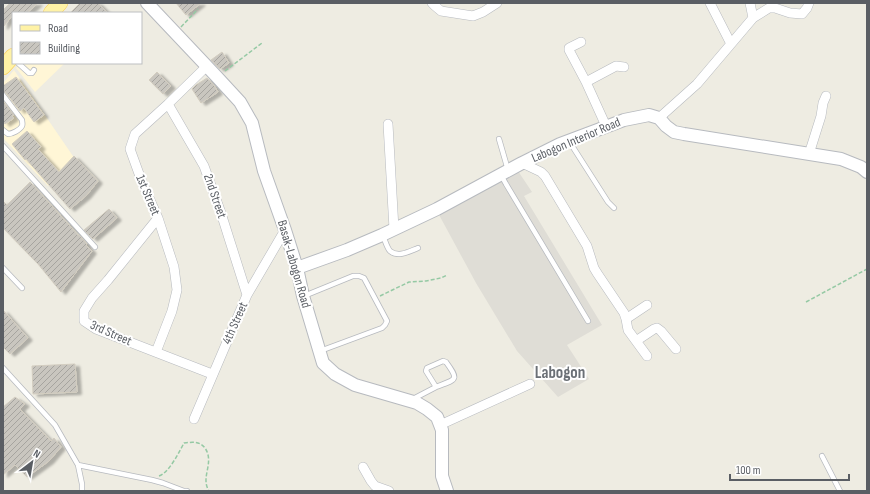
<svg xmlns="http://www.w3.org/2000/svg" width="870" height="494" viewBox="0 0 870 494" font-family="'Sofia Sans Condensed',sans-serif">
  <defs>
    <pattern id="building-hatch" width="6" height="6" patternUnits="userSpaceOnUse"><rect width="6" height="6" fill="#c9c6bf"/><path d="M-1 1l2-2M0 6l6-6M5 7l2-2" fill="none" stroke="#a6a49f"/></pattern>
    <filter id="shadow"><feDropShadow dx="4.5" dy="2.5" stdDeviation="1" flood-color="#0004"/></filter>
  </defs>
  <rect width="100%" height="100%" fill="#eeece2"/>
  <path fill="#fff6d6" d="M21 63H65L35 92 16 68Z
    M14 70 75 159 48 186 3 138V83Z"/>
  <path fill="#dfddd6" d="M518 171 532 192 524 196 602 325 567 345 589 379 558 397 517 351 476 283 438 213Z"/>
  <path fill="url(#building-hatch)" stroke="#d3cdc0" filter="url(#shadow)" d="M10 3H38L27 13H13V15L3 27V10Z
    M80 3H98L108 13H70Z
    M176 3H201L186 15Z
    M222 52 229 63 220 69 211 60Z
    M157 72 171 86 163 94 149 80Z
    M16 77 44 115 34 122 24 108 20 111 6 93 3 91V86Z
    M207 78 213 84 218 92 201 103 192 89 196 85Z
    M3 101 14 115 12 116 14 118 5 124 3 121Z
    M27 131 41 147 38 149 59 172 74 156 98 181 86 196 70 209 26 159 25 160 12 144Z
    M30 182 43 196 78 235H79L87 244 86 245 92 251 61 292 38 264 3 228V201L7 205Z
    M109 209 117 218 93 239 84 230Z
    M3 310 28 338 10 354 3 347Z
    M75 364 77 392 33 394 32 366Z
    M15 397 25 404 20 409 51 441 54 438 61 447 49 461 27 477 15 465 3 475V407Z"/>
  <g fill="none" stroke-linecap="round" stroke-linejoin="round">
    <g stroke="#b7babf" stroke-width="6">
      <path id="service" d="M18 63 29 73H32L34 70
        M3 95 22 120C22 122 23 124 22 126 20 130 12 134 8 134L3 130
        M499 139 508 170
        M569 141 608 202 614 208
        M3 146 95 247
        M501 175 506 184 588 321
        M383 236C385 240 387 248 390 251 398 258 410 251 418 248
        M3 268 22 288
        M304 296 353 276H359L364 278 387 321 385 325 382 328 320 351
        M3 368 55 425 78 465 82 484V491
        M413 399 436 387 426 371 427 368 443 361 446 362C460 381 456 379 436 387
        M822 456 840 491
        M78 465 152 480 163 483 184 491H187"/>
    </g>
    <g stroke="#b7babf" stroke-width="10">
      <path id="minor" d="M432 3 435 6 441 11 473 16 483 12 497 3
        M710 3 731 44
        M750 3 753 18
        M581 42 569 48V50L586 82
        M168 104 204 166 221 213 247 295
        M659 118 697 84 753 18 769 8H775L790 13 802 14 807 8 809 3
        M388 124 394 229
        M606 126 586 82 616 66 624 67
        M809 154 821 116 823 103 826 96
        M522 163 541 172 545 176 587 246 594 268 597 273 624 313 626 319 628 330 647 356
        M158 218 108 280 92 298 84 311V321L96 329 212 374
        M626 319 647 305
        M636 341 654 329 657 328 661 331 676 349
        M156 352 172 311 177 290 174 267 158 218 142 182 130 149 135 134 168 104 207 66
        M194 419 247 295 285 230
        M440 425 530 384
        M363 467 371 481 375 486 389 491"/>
    </g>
    <g stroke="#b7babf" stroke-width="14">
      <path id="tertiary" d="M147 3 217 77 240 102 252 123 264 171 285 230 297 268 303 296 323 363 335 374 355 385 417 403 427 409 437 417 442 430V476L447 491
        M297 268 347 250 382 235 437 209 522 163 560 144 624 120 649 115 659 118 666 126 674 132 684 134 841 159 861 167 867 172"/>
    </g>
    <g stroke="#facc4f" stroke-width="16">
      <path id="primary" d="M51 13 60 3
        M3 67 13 56"/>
    </g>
    <path stroke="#95c9a4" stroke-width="1.5" stroke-dasharray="4 2" stroke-linecap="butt" d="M181 27 198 9
      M225 71 262 43
      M380 296 409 282 426 281 441 278 447 275
      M806 302 867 269
      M159 476C169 473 179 452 184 443 192 442 200 441 205 448 215 463 200 477 209 491"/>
    <use href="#service" stroke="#fff" stroke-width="4.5"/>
    <use href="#minor" stroke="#fff" stroke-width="9"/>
    <use href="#tertiary" stroke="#fff" stroke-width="12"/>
    <use href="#primary" stroke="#fff2a6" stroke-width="15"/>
  </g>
  <g text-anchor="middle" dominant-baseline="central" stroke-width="4" stroke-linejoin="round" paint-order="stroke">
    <g font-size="13" fill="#5a5e64" stroke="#fff">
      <text transform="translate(576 140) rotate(-23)">Labogon Interior Road</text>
      <text transform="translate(148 195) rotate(67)">1st Street</text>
      <text transform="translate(215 196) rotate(71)">2nd Street</text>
      <text transform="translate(294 264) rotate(74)">Basak-Labogon Road</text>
      <text transform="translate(235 323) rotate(-66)">4th Street</text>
      <text transform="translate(111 333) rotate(24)">3rd Street</text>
    </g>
    <g font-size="17" font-weight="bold" fill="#6b7076" stroke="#fff">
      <text x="560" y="373">Labogon</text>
    </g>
  </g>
  <rect width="870" height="494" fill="none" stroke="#5a5e64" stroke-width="8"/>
  <rect x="12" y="12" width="130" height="52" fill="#ffffff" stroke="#bdbfc1"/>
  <rect x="20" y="25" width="20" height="6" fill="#fff2a6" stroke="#bdbfc1"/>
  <text x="48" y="32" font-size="12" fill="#5a5e64">Road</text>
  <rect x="20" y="42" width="20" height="12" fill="url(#building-hatch)" stroke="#bdbfc1"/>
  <text x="48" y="52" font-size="12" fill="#5a5e64">Building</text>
  <g transform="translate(32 462) rotate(31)" stroke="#ffffff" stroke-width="3" paint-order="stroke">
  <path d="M0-3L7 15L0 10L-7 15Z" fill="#5a5e64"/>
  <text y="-6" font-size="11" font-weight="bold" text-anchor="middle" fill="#5a5e64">N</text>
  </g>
  <path d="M730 474v6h119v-6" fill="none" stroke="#5a5e64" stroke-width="2"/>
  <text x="736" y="474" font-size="12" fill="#5a5e64" stroke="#ffffff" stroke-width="3" paint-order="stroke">100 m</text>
</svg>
